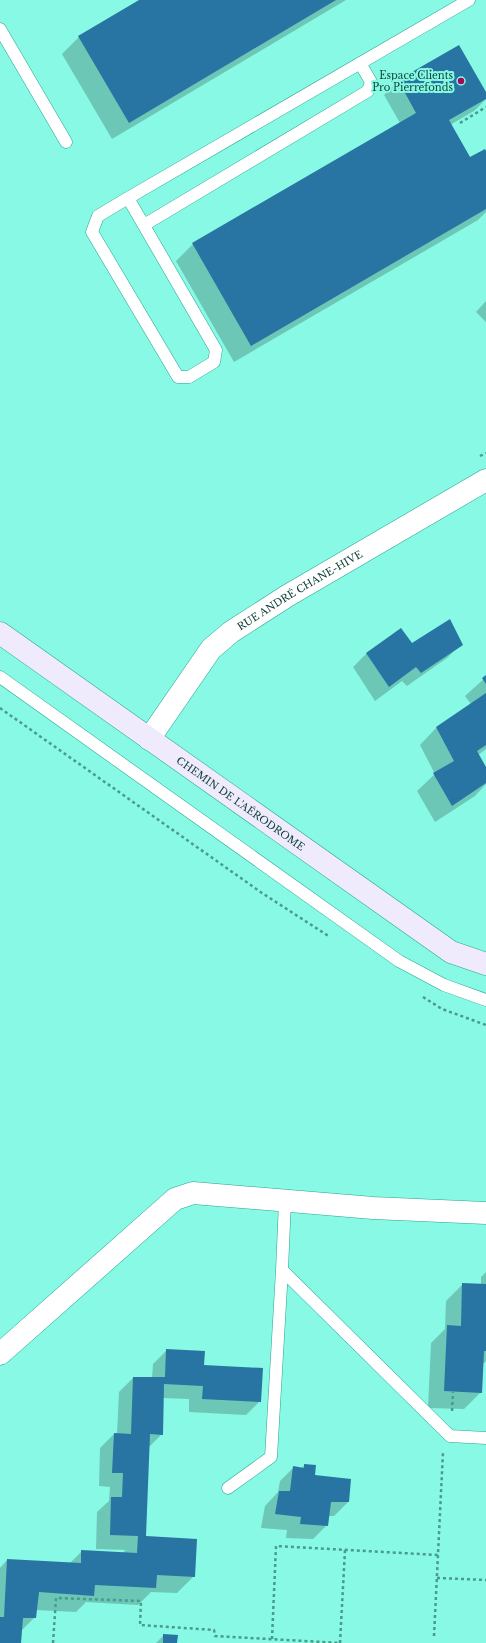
<svg xmlns="http://www.w3.org/2000/svg" width="486" height="1643" viewBox="0 0 486 1643" font-family="'Libre Baskerville',serif">
  <rect width="100%" height="100%" fill="#87f9e4"/>
  <path fill="#0003" d="M141 0H346L112 139 62 54 79 37Z
    M459 46 486 94V99L474 111 450 125 469 158 486 153V212L478 220 234 362 176 261 193 244 400 123 384 95 398 81Z
    M486 301V322L476 312Z
    M461 644 447 658 407 686 402 681 375 701 353 667 367 653 411 645Z
    M486 677V749L478 755 486 769V784L475 796 435 822 417 791 435 774 420 745 437 727 471 704 465 696Z
    M486 1272V1361L483 1364 481 1392 464 1409 428 1408 431 1343 445 1329 446 1301 463 1284 481 1285V1277Z
    M167 1350 203 1366 260 1401 246 1415 189 1412V1399L163 1398 162 1434 148 1448 145 1537 194 1576 177 1593 151 1592 138 1605 86 1602 76 1612 36 1610 35 1617 21 1631 20 1643H0V1568L7 1560 69 1564 82 1551 122 1553 126 1550 96 1549 97 1512 109 1501 110 1487 99 1486 100 1448 114 1434H117L119 1392 133 1378H152L153 1364Z
    M305 1465 313 1476 348 1502 334 1516H328L327 1525 313 1539 286 1538 287 1530 261 1528 265 1506 278 1492 280 1481 294 1467 301 1468Z
    M164 1635 176 1643H156Z"/>
  <path fill="#2874a2" d="M139 0H336L129 123 78 36Z
    M459 45 486 92V99L449 120 470 157 485 149 486 151V209L251 346 192 243 416 113 398 80Z
    M450 619 463 645 421 673 416 667 389 687 366 653 401 628 412 643Z
    M486 675V684L482 678Z
    M486 693V745L477 751 486 767V783L452 806 433 773 454 761 436 727Z
    M462 1283 486 1284V1351H484L482 1393 444 1391 447 1325 461 1326Z
    M166 1349 205 1351 204 1365 263 1368 261 1402 202 1399 203 1386 164 1384 163 1435 150 1434 146 1536 197 1539 195 1577 157 1575 156 1588 95 1585 94 1596 39 1592 36 1618H23L21 1643H0V1617H4L7 1559 81 1563V1550L137 1553 138 1536 110 1535 111 1497H122L123 1473H112L114 1433 131 1434 133 1377H165Z
    M304 1464 316 1465 315 1475 351 1479 349 1502H331L328 1526 300 1524 301 1517 275 1514 279 1491H290L293 1466 304 1468Z
    M163 1634 178 1635 177 1643H163Z"/>
  <g fill="none" stroke-linecap="round" stroke-linejoin="round">
    <g stroke="#27a693" stroke-width="13">
      <path id="service" d="M0 29 66 142
        M128 198 216 350 214 362 189 377H178L92 232 98 216 128 198 469 0
        M144 225 368 91 371 82 360 63
        M0 677 399 961 444 985 486 1000
        M282 1270 450 1436 486 1438
        M228 1488 271 1457 282 1270 285 1201"/>
    </g>
    <g stroke="#27a693" stroke-width="23">
      <g id="minor">
        <path id="s1" d="M149 739 211 649 231 632 287 596 486 480"/>
        <path d="M0 1354 175 1199 193 1193 373 1208 486 1213"/>
      </g>
    </g>
    <g stroke="#27a693" stroke-width="23">
      <g id="secondary">
        <path id="s2" d="M0 633 451 952 486 964"/>
      </g>
    </g>
    <path stroke="#499b8c" stroke-width="2.5" stroke-dasharray="3 3" stroke-linecap="butt" d="M460 123 486 107
      M480 456 486 453
      M0 708 262 893 330 937
      M423 997 442 1009 486 1025
      M452 1411 453 1392
      M437 1578 486 1580
      M434 1636 443 1452
      M272 1639 276 1546 438 1555
      M53 1643 56 1598 141 1601 140 1625 214 1630 215 1636 340 1643
      M340 1643 345 1550"/>
    <use href="#service" stroke="#fff" stroke-width="12"/>
    <use href="#minor" stroke="#fff" stroke-width="22"/>
    <use href="#secondary" stroke="#f0eafd" stroke-width="22"/>
  </g>
  <circle fill="#9f0b54" stroke="#87f9e4" stroke-width="1.5" cx="461" cy="81" r="4"/>
  <g text-anchor="middle" dominant-baseline="central" stroke-width="4" stroke-linejoin="round" paint-order="stroke">
    <g font-size="10" fill="#0f433a" stroke="#87f9e4" text-anchor="end">
      <text x="453" y="75">Espace Clients<tspan x="453" dy="12">Pro Pierrefonds</tspan></text>
    </g>
    <g font-size="10" fill="#0f433a" stroke="#87f9e4">
      <text stroke="none"><textPath href="#s1" startOffset="216">RUE ANDRÉ CHANE-HIVE</textPath></text>
      <text stroke="none"><textPath href="#s2" startOffset="295">CHEMIN DE L'AÉRODROME</textPath></text>
    </g>
  </g>
</svg>
